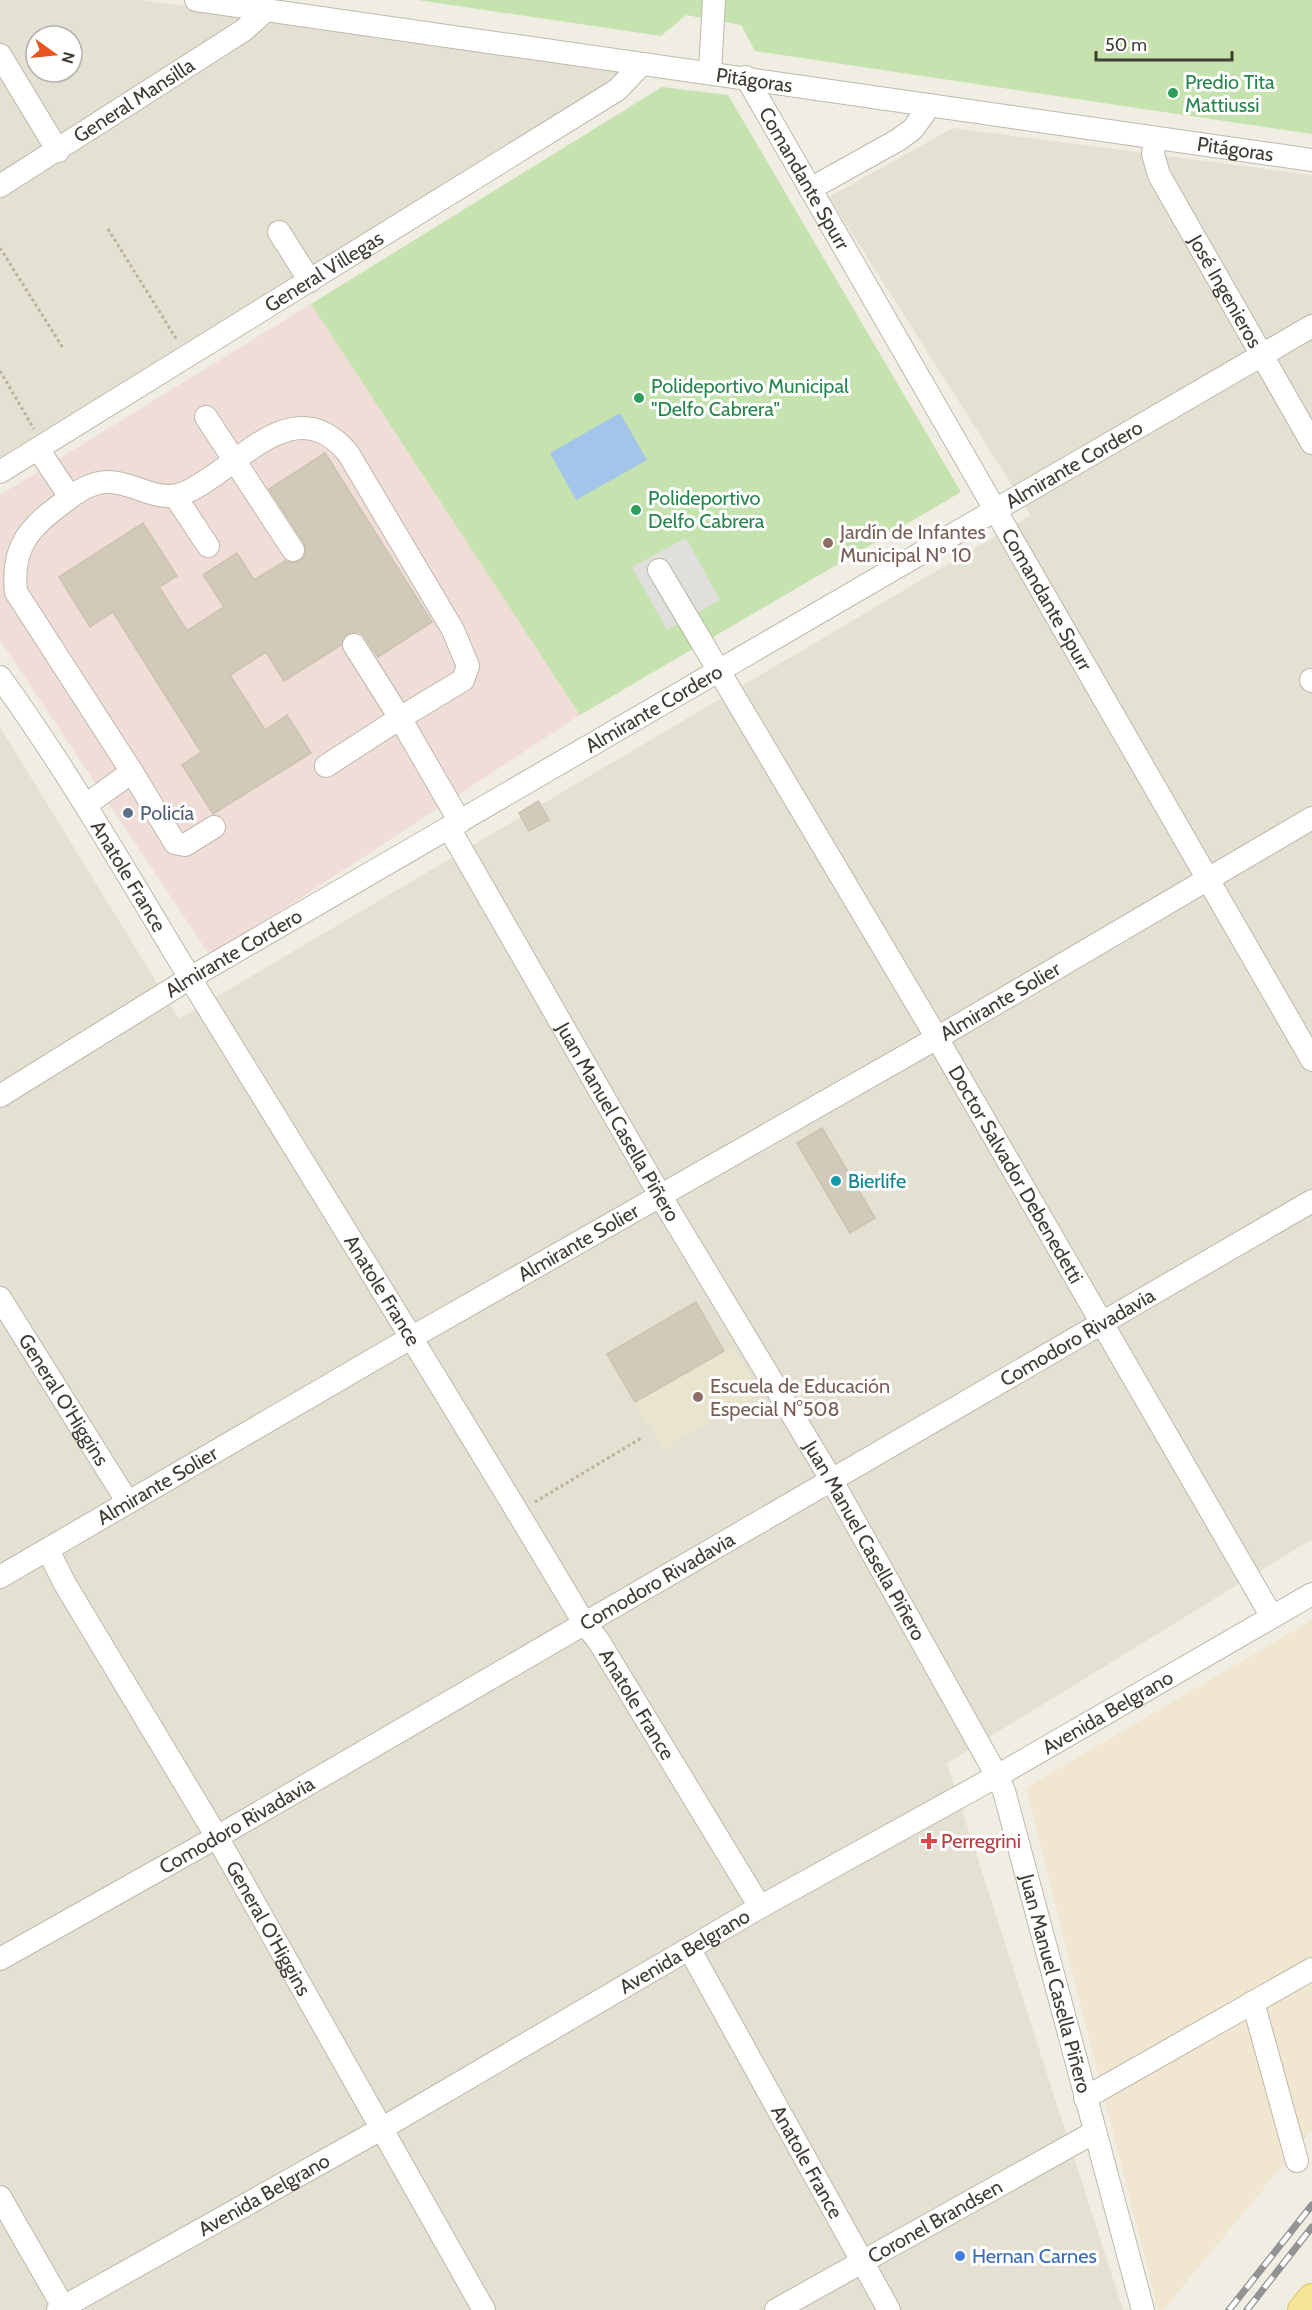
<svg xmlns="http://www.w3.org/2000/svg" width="1312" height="2310" viewBox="0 0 1312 2310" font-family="Cabin,sans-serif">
  <rect width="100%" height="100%" fill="#f0ede3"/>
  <path fill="#e4e0d2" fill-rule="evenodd" d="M0 0H140L638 70 0 462ZM36 36H72V72H36Z
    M953 128 1312 175V1539L947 1763 1123 2310H0V727L179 1019 1031 515 829 197Z"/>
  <path fill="#f1e6cf" d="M1312 1620V2130L1163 2310H1158L1026 1788Z"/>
  <path fill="#e8e4ce" d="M732 1345 760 1393 663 1450 635 1402Z"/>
  <path fill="#f0ddd7" d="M311 304 580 715 211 957 0 640V495Z"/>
  <path fill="#c5e2af" d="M418 0H1312V134L755 51 741 25 686 15 661 36Z
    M662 87 728 95 961 492 580 715 311 304Z"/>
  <path fill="#e1dfdb" d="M686 538 720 600 667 630 632 567Z"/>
  <path fill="#a3c5e9" d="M620 413 647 460 576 500 550 453Z"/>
  <path fill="#d1caba" stroke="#cbc2ae" stroke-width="1.5" d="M325 453 432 622 378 657 365 637 360 632H353L346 634 341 645 284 681 266 652 230 675 265 730 287 715 311 753 213 814 182 765 201 752 113 612 90 627 59 577 143 523 177 576 159 587 187 631 224 607 203 575 237 553 254 580 285 561 294 563 305 557 304 543 269 489Z
    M538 801 549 820 529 831 519 813Z
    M822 1128 875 1218 850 1233 797 1143Z
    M696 1302 724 1351 635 1402 607 1354Z"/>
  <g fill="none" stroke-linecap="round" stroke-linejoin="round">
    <g stroke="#bdb9aa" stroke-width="24">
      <g id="minor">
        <path id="s1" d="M196 0 1312 160"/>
        <path d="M0 55 58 151"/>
        <path d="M710 72 714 0"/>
        <path id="s2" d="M746 77 1312 1060"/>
        <path id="s3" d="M1155 138 1153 154 1159 175 1312 443"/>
        <path id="s4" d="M0 186 244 30 266 10"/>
        <path d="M810 189 898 140 913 129 930 105"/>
        <path d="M279 232 310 281"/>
        <path d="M206 417 293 550"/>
        <path d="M38 449 70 497"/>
        <path id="s5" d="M0 472 617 90 642 64"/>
        <path d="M175 496 208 546"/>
        <path id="s6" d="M659 570 937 1038 1272 1617"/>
        <path id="s7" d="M0 677C80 788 145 906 217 1022 340 1222 464 1421 584 1623L598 1640 760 1907"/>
        <path d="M1311 680 1312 681"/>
        <path d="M326 766 400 718 354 645"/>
        <path d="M132 772 175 843 185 845 214 827"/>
        <path d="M87 804 132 772 16 592C11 546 30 527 64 502 78 491 91 482 109 482 134 482 158 504 184 493 236 472 292 386 348 453L453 630 468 666 463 680 400 718 460 822"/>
        <path id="s8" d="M449 828 661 1197 831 1479 997 1776 1004 1791 1143 2310"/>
        <path id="s9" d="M0 1096 190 978 1312 326"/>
        <path id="s10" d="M0 1298 127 1501"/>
        <path id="s11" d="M48 1550 65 1584 217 1837 484 2310"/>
        <path id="s12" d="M0 1577 388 1351 937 1038 1312 818"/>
        <path id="s13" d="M690 1950 889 2310"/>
        <path id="s14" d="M0 1959 217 1837 1312 1201"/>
        <path d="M1253 2002 1297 2161"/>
        <path d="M1085 2098 1312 1969"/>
        <path d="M0 2197 65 2310"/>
        <path id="s15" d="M58 2310 381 2129 760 1907 997 1776 1312 1594"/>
        <path id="s16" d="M776 2310 1093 2133"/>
      </g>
    </g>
    <g stroke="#d9c369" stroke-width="30">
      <path id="major" d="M1302 2310 1312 2298"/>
    </g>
    <path stroke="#bbb399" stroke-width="3" stroke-dasharray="3 3" stroke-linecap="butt" d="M108 229 177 340
      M0 248 63 348
      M0 371 34 429
      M535 1502 643 1437"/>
    <use href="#minor" stroke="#fff" stroke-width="22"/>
    <use href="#major" stroke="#f6e497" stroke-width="28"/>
    <g stroke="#939393" stroke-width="7">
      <path id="rail" d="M1229 2310 1312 2205
        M1247 2310 1312 2227"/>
    </g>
    <use href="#rail" stroke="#fff" stroke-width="4.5" stroke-dasharray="14" stroke-linecap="butt"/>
  </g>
  <g fill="#2e9e5b" stroke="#fff" stroke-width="2">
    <circle cx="1173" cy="93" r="6"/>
    <circle cx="639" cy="398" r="6"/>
    <circle cx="636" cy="510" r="6"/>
  </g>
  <g fill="#8d6e63" stroke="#fff" stroke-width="2">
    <circle cx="828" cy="543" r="6"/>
    <circle cx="698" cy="1397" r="6"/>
  </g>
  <circle fill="#5c6f8a" stroke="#fff" stroke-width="2" cx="128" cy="813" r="6"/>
  <circle fill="#0f9aa8" stroke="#fff" stroke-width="2" cx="836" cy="1181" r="6"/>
  <path fill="#e0444e" stroke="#fff" stroke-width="2" d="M926 1832h6v6h6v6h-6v6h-6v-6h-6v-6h6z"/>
  <circle fill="#3f7fe0" stroke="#fff" stroke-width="2" cx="960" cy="2256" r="6"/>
  <g text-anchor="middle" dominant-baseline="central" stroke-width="6" stroke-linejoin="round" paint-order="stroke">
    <g font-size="20" fill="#413d34" stroke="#fff">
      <text stroke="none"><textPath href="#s1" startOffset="564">Pitágoras</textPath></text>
      <text stroke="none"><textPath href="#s4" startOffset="159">General Mansilla</textPath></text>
      <text stroke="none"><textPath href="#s1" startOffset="1050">Pitágoras</textPath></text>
      <text stroke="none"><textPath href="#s2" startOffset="117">Comandante Spurr</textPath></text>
      <text stroke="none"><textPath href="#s5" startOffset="381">General Villegas</textPath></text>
      <text stroke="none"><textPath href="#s3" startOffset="172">José Ingenieros</textPath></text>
      <text stroke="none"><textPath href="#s9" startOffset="1246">Almirante Cordero</textPath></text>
      <text stroke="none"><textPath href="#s2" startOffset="603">Comandante Spurr</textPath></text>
      <text stroke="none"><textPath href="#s9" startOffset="760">Almirante Cordero</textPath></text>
      <text stroke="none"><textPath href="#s7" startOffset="237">Anatole France</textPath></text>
      <text stroke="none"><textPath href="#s9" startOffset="274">Almirante Cordero</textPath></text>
      <text stroke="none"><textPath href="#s12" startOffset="1154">Almirante Solier</textPath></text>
      <text stroke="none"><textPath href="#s8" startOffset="339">Juan Manuel Casella Piñero</textPath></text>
      <text stroke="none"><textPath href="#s6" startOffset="702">Doctor Salvador Debenedetti</textPath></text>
      <text stroke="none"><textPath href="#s12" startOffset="668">Almirante Solier</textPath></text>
      <text stroke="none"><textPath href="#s7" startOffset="723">Anatole France</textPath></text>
      <text stroke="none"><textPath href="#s14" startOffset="1244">Comodoro Rivadavia</textPath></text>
      <text stroke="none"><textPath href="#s10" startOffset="120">General O'Higgins</textPath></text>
      <text stroke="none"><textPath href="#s12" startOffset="182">Almirante Solier</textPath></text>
      <text stroke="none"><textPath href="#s8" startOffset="825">Juan Manuel Casella Piñero</textPath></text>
      <text stroke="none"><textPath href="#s14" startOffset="758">Comodoro Rivadavia</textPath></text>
      <text stroke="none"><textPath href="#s7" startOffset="1209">Anatole France</textPath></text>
      <text stroke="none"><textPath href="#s15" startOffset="1208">Avenida Belgrano</textPath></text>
      <text stroke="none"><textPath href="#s14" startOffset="272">Comodoro Rivadavia</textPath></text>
      <text stroke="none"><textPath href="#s11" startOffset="438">General O'Higgins</textPath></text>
      <text stroke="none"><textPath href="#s15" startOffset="722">Avenida Belgrano</textPath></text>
      <text stroke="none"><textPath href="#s8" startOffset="1311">Juan Manuel Casella Piñero</textPath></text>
      <text stroke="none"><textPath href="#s13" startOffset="242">Anatole France</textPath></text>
      <text stroke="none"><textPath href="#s15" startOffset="236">Avenida Belgrano</textPath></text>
      <text stroke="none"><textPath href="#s16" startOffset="182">Coronel Brandsen</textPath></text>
    </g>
    <g font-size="20" fill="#27864d" stroke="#fff" text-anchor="start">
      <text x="1185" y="82">Predio Tita<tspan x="1185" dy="23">Mattiussi</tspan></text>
      <text x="651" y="386">Polideportivo Municipal<tspan x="651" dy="23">"Delfo Cabrera"</tspan></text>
      <text x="648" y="498">Polideportivo<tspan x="648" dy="23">Delfo Cabrera</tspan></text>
    </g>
    <g font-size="20" fill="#785e54" stroke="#fff" text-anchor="start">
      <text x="840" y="532">Jardín de Infantes<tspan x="840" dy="23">Municipal Nº 10</tspan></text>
      <text x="710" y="1386">Escuela de Educación<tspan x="710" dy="23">Especial N°508</tspan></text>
    </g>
    <g font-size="20" fill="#4e5e75" stroke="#fff" text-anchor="start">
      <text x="140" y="813">Policía</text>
    </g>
    <g font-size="20" fill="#0d838f" stroke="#fff" text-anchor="start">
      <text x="848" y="1181">Bierlife</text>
    </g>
    <g font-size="20" fill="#be3a42" stroke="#fff" text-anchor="start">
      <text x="941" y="1841">Perregrini</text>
    </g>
    <g font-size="20" fill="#366cbe" stroke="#fff" text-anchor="start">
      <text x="972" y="2256">Hernan Carnes</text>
    </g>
  </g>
  <g transform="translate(54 54) rotate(105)"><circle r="28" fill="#ffffff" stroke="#b3b1ae" stroke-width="1.5"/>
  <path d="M0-4.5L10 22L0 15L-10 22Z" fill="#e85522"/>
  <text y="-9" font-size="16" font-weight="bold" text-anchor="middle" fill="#413d34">N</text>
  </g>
  <path d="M1096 51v9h136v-9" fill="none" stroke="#413d34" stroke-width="3"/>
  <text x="1105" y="51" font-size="18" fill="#413d34" stroke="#ffffff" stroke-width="4.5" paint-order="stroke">50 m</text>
</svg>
